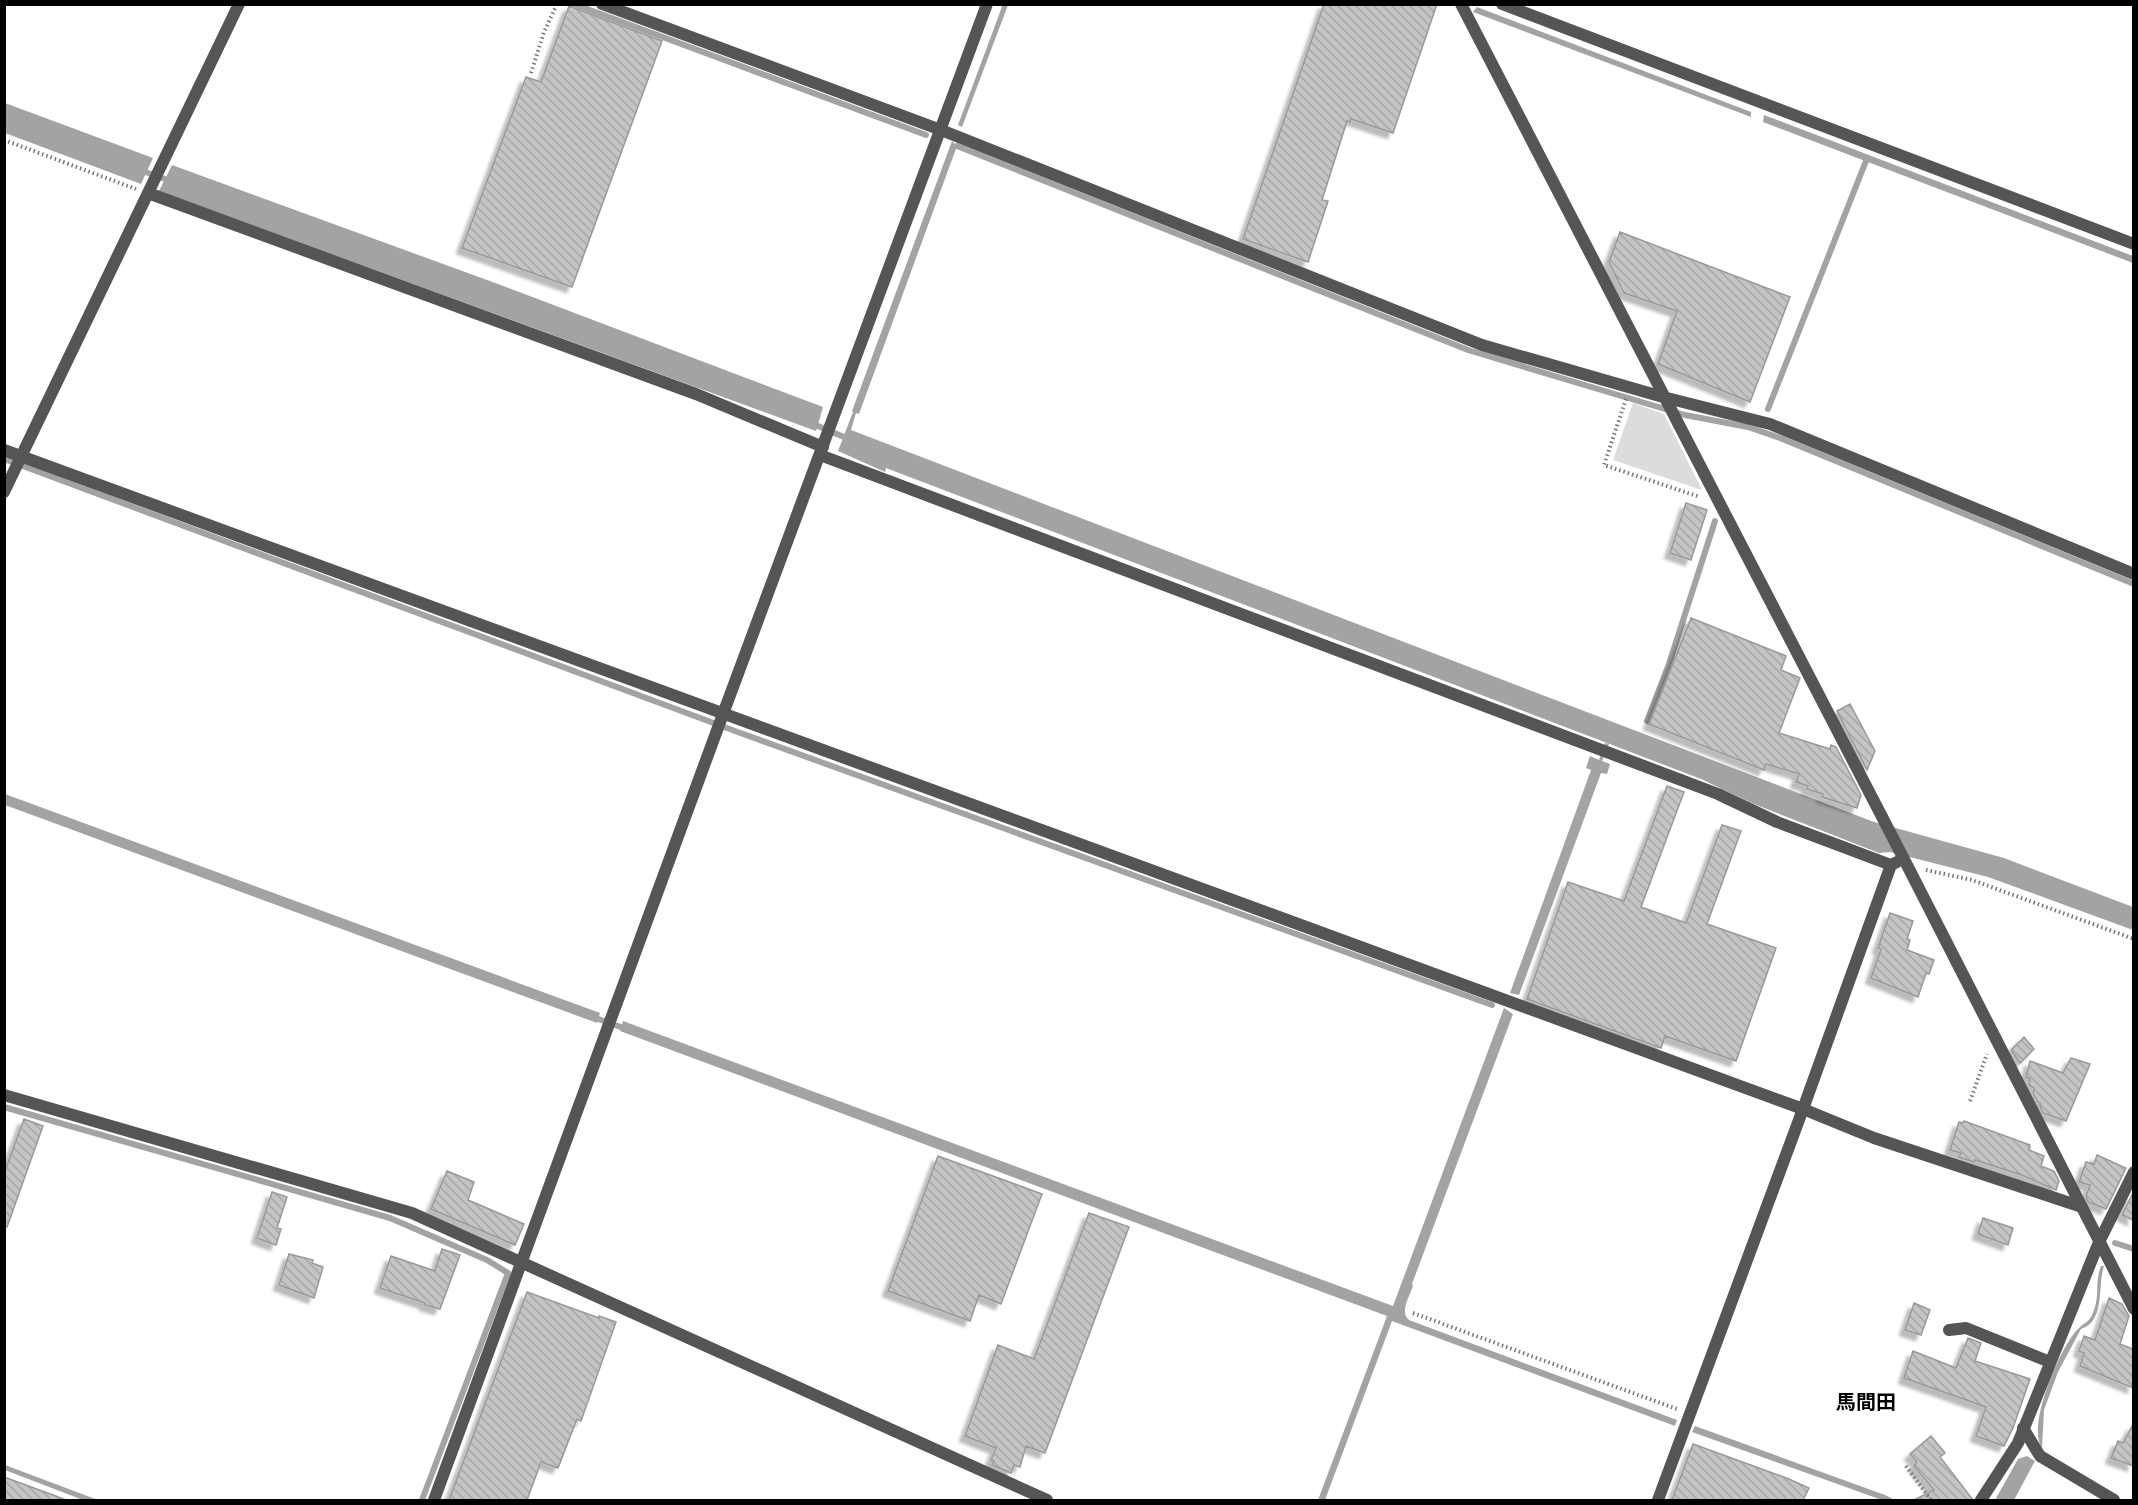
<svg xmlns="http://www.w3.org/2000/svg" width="2138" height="1505" viewBox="0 0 2138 1505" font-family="Mulish,'Noto Sans JP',sans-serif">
  <defs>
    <pattern id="building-back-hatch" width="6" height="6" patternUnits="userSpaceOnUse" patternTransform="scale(1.5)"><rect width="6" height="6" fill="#c4c4c4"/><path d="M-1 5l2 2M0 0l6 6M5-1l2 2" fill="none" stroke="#a7a7a7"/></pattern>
    <filter id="shadow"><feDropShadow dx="-5.5" dy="5.5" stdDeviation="1.5" flood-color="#0004"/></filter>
  </defs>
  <rect width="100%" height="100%" fill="#fff"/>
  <path fill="#dcdcdc" d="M1633 403 1664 414 1702 490 1613 460Z"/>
  <path fill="#a3a3a3" d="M1003 4 1008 5 962 127 958 125Z
    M1477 7 1751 112V117L1473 12Z
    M5 103 153 158 141 184 5 133Z
    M1764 115 2133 256V263L1763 122Z
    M952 141 957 146 859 414 856 413 851 430 1874 822 2004 858 2133 907V930L1988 877 1890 852 1879 853 1754 804 1701 779 1607 743 886 468 885 472 838 451 853 412 852 411Z
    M172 165 498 284 823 407 816 431 159 191Z
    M1605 743 1609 744 1602 761 1610 764 1607 774 1601 773 1519 995 1510 993 1591 770 1586 768 1590 756 1599 760Z
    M5 794 600 1013 597 1023 5 805Z
    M1504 1008 1513 1014 1412 1284 1413 1285C1410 1297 1399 1311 1409 1320L1677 1420 1675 1426 1392 1321 1325 1500H1318L1387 1316 620 1031 623 1021 1393 1306Z
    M2101 1266H2104C2097 1286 2106 1321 2081 1329L2058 1372 2044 1410 2042 1448C2026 1427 2061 1344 2079 1328 2084 1323 2089 1322 2092 1315 2101 1296 2094 1285 2101 1266Z
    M1695 1426 1885 1495 1895 1500H1882L1692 1432Z
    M2027 1456 2035 1461 2014 1500H1995L2018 1459Z
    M4 1465H5L98 1500H83L5 1470Z"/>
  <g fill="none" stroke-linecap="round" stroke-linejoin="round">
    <path stroke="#a3a3a3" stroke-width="6" d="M574 4 926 135
      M957 146 1468 350 1685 415 1748 427 1780 438 2134 584
      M140 170 173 182
      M1768 409 1866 161
      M811 423 851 440
      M4 459 735 731 1492 1005
      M1647 721 1669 664 1715 521
      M590 1016 629 1030
      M4 1107 390 1218 487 1260 508 1273 422 1500
      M2115 1243 2134 1249"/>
  </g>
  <path fill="url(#building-back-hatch)" stroke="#999" stroke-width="1.5" filter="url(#shadow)" d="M1324 4H1437L1393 133 1351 119 1350 122 1347 121 1322 200 1328 201 1308 262 1243 239Z
    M569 6 662 41 572 287 462 248 526 77 541 82Z
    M1620 232 1790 297 1750 402 1658 364 1677 311 1624 293 1609 262Z
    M1686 503 1707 510 1691 560 1670 553Z
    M1691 618 1786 656 1781 670 1800 678 1779 733 1830 749 1831 745 1836 747 1861 795 1857 808 1822 797 1823 794 1807 789 1808 786 1796 782 1799 774 1766 764 1764 770 1649 724Z
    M1850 704 1875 751 1867 770 1837 711Z
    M1667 786 1684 792 1641 907 1686 923 1722 825 1741 831 1707 924 1776 948 1736 1061 1665 1036 1661 1048 1527 999 1568 882 1624 901Z
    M1890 913 1913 921 1907 939 1910 940 1907 950 1934 960 1929 974 1926 973 1918 997 1871 978 1881 949 1878 948Z
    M2024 1037 2034 1049 2020 1063 2011 1050Z
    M2071 1058 2090 1064 2066 1121 2043 1113 2040 1106V1103L2038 1102 2033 1093 2034 1088 2029 1085 2030 1079 2026 1077 2030 1061 2063 1073Z
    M24 1119 43 1126 7 1227 4 1226V1174Z
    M1964 1121 2030 1145 2029 1150 2044 1156 2041 1166 2054 1171 2059 1181 2056 1190 2022 1175 1975 1160 1974 1162 1959 1157 1961 1153 1950 1150 1959 1122 1963 1123Z
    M2097 1155 2126 1168 2106 1209 2088 1202 2086 1196 2090 1185 2079 1182 2086 1162 2094 1164Z
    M938 1156 1042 1194 1001 1304 979 1295 970 1321 888 1291Z
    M447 1171 474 1182 468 1200 524 1224 515 1245 431 1209Z
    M272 1192 287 1197 277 1228 281 1229 276 1245 257 1238Z
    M2132 1195 2133 1196V1220L2122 1215Z
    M1089 1213 1129 1227 1045 1453 1026 1446 1020 1467 1014 1465 1011 1473 992 1465 994 1461 991 1460 996 1448 965 1436 998 1345 1034 1359Z
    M1983 1218 2013 1228 2008 1245 1978 1234Z
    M442 1249 460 1255 440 1309 425 1305V1303L380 1288 391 1256 435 1271Z
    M289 1254 313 1260 312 1263 323 1267 314 1298 279 1285Z
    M527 1292 599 1318V1316L616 1322 581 1421 577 1419 558 1468 541 1462 527 1500H449Z
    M2109 1298 2122 1304 2129 1316 2120 1344 2133 1349V1388L2080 1366 2084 1353 2079 1351 2084 1336 2095 1340Z
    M1914 1303 1930 1310 1921 1335 1905 1330Z
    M1968 1338 1981 1343 1975 1361 2030 1379 2013 1428 2004 1446 1976 1436 1986 1407 1904 1378 1913 1351 1956 1368Z
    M2133 1424V1466L2111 1458 2118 1441 2123 1443Z
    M1931 1436 1945 1453 1940 1457 1973 1500H1914L1934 1490 1914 1466 1917 1462 1910 1454Z
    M1693 1444 1789 1479 1809 1488 1803 1500H1672Z
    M4 1477 64 1499V1500H4Z"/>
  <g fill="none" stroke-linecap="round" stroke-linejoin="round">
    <path stroke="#777" stroke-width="4" stroke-dasharray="1.5 3" stroke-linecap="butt" d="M531 73 544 32 557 4
      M4 140 136 189
      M1626 399 1604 465 1700 497
      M1926 870 1972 880 2134 939
      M1970 1101 1987 1054
      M1413 1313 1677 1409
      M1906 1466 1931 1500"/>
    <path stroke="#555" stroke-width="12" d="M602 4 941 130 1482 345 1663 397 1770 424 2134 574
      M1461 4 1908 867 2134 1309
      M1502 4 2134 244
      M148 193 696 394 823 447
      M4 450 1803 1109 1874 1138 2082 1207
      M820 455 1718 794 1777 822 1891 865
      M4 492 239 4
      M4 1095 412 1213 1047 1500
      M1949 1330 1966 1328 2050 1362
      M2023 1428 2040 1456 2114 1500
      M434 1500 723 714 987 4
      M1658 1500 1803 1109 1891 865 1897 862
      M1981 1500 2018 1443 2099 1242 2134 1172"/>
  </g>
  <g text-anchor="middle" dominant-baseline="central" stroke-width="6" stroke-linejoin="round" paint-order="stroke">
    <g font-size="20" font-weight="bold" fill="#000" stroke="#fff">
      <text x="1866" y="1401">馬間田</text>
    </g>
  </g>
  <rect width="2138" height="1505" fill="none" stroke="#000000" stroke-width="12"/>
</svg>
